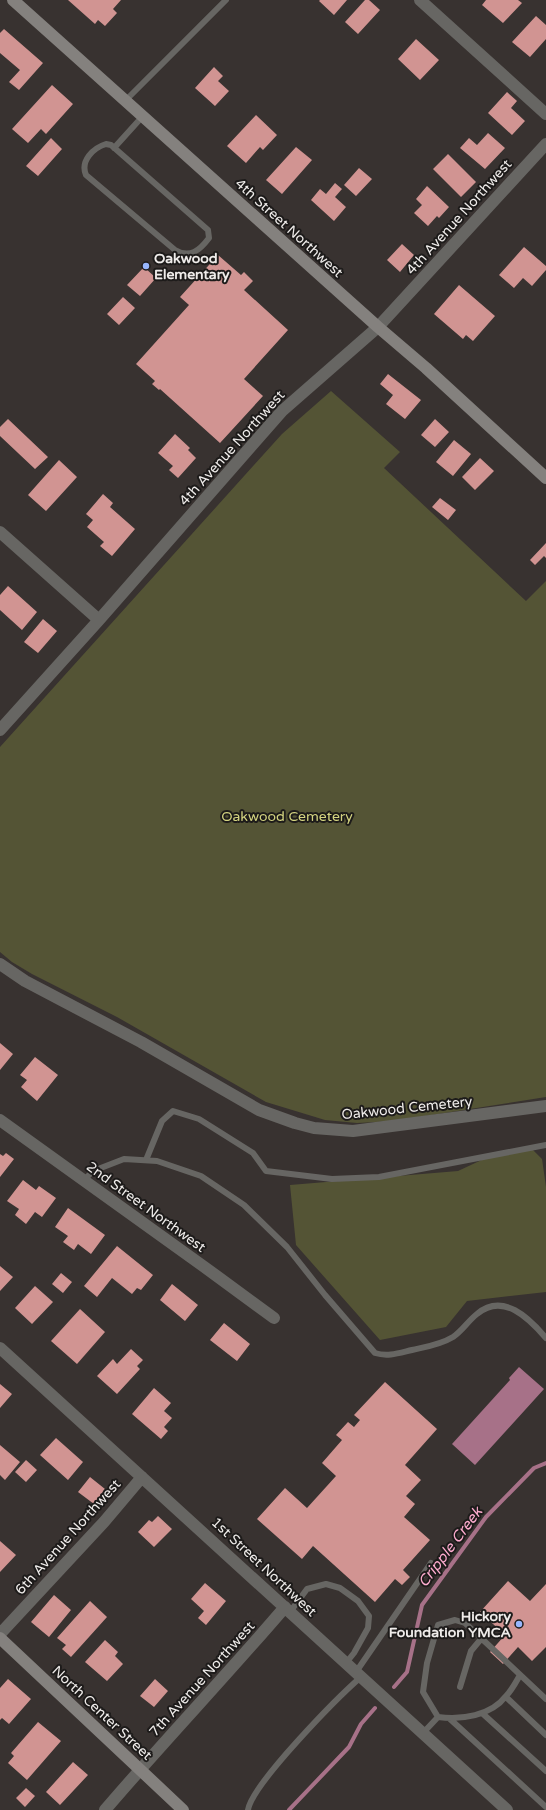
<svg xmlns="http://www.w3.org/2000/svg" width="546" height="1810" viewBox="0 0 546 1810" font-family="'Varela Round',sans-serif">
  <rect width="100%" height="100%" fill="#383230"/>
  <path fill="#545435" d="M331 391 400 452 384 468 526 601 546 581V1097L394 1121 357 1123 325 1120 266 1102 117 1017 32 974 12 962 0 952V747L282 434Z
    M532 1149 542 1159 546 1187V1292L467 1301 446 1327 380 1340 296 1245 290 1185 458 1171 488 1157Z"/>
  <path fill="#a77188" d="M519 1367 544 1389 475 1465 452 1444 510 1380 509 1378Z"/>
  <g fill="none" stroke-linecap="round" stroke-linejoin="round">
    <path stroke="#a77188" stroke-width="4" d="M394 1687 407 1672 422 1605 486 1517 534 1468 546 1463
      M289 1810 349 1747 361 1724 375 1708"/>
  </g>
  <path fill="#d19492" d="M68 0H121L113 9 117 13 105 26 98 20 95 24Z
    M320 0H347L334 15 319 1Z
    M365 0H369L380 10 358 34 345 22Z
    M486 0H518L522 3 503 23 482 5Z
    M536 16 546 25V39L530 57 512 42Z
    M4 29 43 63 19 90 9 82 20 70 0 53V33Z
    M416 39 439 60 420 80 398 59Z
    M214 67 223 76 218 81 229 91 215 106 195 88Z
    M52 85 73 104 46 134 41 129 28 143 12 129Z
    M507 92 517 101 511 108 525 121 512 135 488 113Z
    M256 115 277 135 263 150 260 147 246 163 227 146Z
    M488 133 505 148 485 169 460 148 469 138 477 145Z
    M51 138 62 149 38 176 26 166Z
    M296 147 312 160 282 194 266 180Z
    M448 154 476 182 461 197 433 169Z
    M359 168 372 179 356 196 344 185Z
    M335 183 342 189 335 197 346 207 334 221 311 200 320 189 326 194Z
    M427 186 449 207 439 218 437 216 428 226 414 213 422 205 416 199Z
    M402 244 414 255 400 272 387 260Z
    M524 247 546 266V270L532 286 523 278 514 288 499 275Z
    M218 255 241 275 244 272 253 281 244 290 288 330 244 379 263 396 220 443 160 389 159 390 152 384 155 381 136 364 189 305 180 297Z
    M144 267 156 278 140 296 127 285Z
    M459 285 495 316 473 341 466 335 463 339 434 314Z
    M123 297 135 308 119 325 107 314Z
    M388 374 421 400 405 419 386 404 393 395 380 384Z
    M8 419 48 457 35 469 0 436V427Z
    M435 419 449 432 435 447 421 435Z
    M175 434 190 448 188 450 196 458 178 478 169 470 173 466 158 453Z
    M454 440 471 454 453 476 436 462Z
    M480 458 494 471 475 490 462 477Z
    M59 460 77 477 46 511 28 495Z
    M103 494 113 503 110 507 135 529 112 556 100 546 104 542 87 527 93 520 86 514Z
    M440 498 456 510 448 520 432 507Z
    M546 543V558L544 556 535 565 530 560Z
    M8 586 37 612 22 630 0 610V595Z
    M43 619 57 631 38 653 24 642Z
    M0 1043 13 1054 0 1070Z
    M35 1057 58 1075 37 1101 21 1087 27 1080 20 1075Z
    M6 1153 14 1159 0 1177V1154L3 1156Z
    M23 1180 36 1190 39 1186 56 1198 42 1217 35 1212 26 1224 15 1215 19 1209 7 1201Z
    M68 1208 105 1235 91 1254 78 1244 74 1250 63 1242 68 1236 55 1227Z
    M117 1246 153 1275 141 1290 137 1288 132 1294 112 1278 97 1297 84 1286Z
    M0 1266 13 1277 0 1291Z
    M61 1273 72 1282 63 1293 52 1284Z
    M172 1284 198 1305 185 1321 160 1300Z
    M35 1286 53 1302 32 1324 15 1308Z
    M80 1309 105 1332 77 1364 51 1341Z
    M224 1323 250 1344 237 1361 210 1340Z
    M131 1349 143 1360 137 1366 140 1369 117 1394 97 1376 113 1359 117 1364Z
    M385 1382 437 1429 405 1465 421 1480 406 1496 415 1504 404 1517 430 1540 403 1570 410 1577 402 1585 395 1579 375 1602 313 1546 302 1559 257 1519 285 1488 307 1508 336 1476 322 1463 342 1440 336 1435 348 1422 354 1427 360 1420 354 1415Z
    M0 1384 12 1394 0 1408Z
    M154 1388 171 1403 164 1411 172 1418 164 1427 168 1431 161 1439 132 1414Z
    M56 1438 83 1462 68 1480 40 1455Z
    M0 1445 20 1462 5 1480 0 1475Z
    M26 1460 37 1470 26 1482 15 1472Z
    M90 1477 105 1489 94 1504 78 1492Z
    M158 1516 172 1529 154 1547 138 1532 149 1520 152 1522Z
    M0 1541 16 1555 0 1572Z
    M508 1581 530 1601 546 1584V1647L532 1661 518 1647 503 1664 490 1652 505 1635 480 1612Z
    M205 1583 226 1601 206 1625 198 1618 204 1611 191 1599Z
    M54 1595 71 1610 49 1637 31 1622Z
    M90 1601 107 1617 71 1657 62 1649 66 1645 57 1638Z
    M105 1640 118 1652 115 1656 123 1664 107 1681 85 1662Z
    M8 1679 31 1699 9 1724 2 1718 0 1720V1688Z
    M155 1679 168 1691 154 1707 140 1696Z
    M38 1722 61 1741 27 1780 8 1763 14 1756 11 1753Z
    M73 1762 88 1775 60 1805 46 1792Z
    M26 1788 35 1796 25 1807 16 1798Z"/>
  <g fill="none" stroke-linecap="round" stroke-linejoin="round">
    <path stroke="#676663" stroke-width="6" d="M125 101 226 0
      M106 144 111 145 208 230 209 238C200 250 190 259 175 250L86 175C80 161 93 148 106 144Z
      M114 148 142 117
      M146 1160 162 1121 173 1111 199 1119 253 1153 266 1171 332 1179 379 1177 546 1145
      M84 1180 93 1171 124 1159 157 1161 201 1176 244 1205 287 1247 325 1295 375 1353C388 1357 399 1353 412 1350 425 1347 440 1345 453 1337 462 1331 468 1321 477 1314 503 1292 529 1318 546 1338
      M290 1612 307 1589 326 1584 340 1588 358 1601 369 1616 368 1628 354 1653 346 1663
      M356 1672 431 1563
      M460 1687 471 1651 481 1639
      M506 1697 546 1735
      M482 1713 546 1771
      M438 1717 423 1692 427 1663 438 1625 455 1620 465 1623 546 1699
      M438 1717C461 1720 491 1716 506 1696 512 1690 516 1682 520 1675
      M450 1719 546 1807
      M423 1733 438 1717
      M248 1810C252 1784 338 1697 361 1677"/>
    <path stroke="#676663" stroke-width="12" d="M420 0 546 114
      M0 532 99 620
      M0 730 99 620 282 411 378 327 546 144
      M0 964 25 981 141 1042 259 1110 295 1123 314 1128 353 1131 546 1106
      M0 1120 203 1266 274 1318
      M0 1348 507 1810
      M0 1634 104 1522 142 1477
      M105 1810C164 1741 226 1676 285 1607"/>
    <path stroke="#84817e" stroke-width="12" d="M13 0 378 327 426 368 546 478
      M0 1638 183 1810"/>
  </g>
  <g fill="#97b6fd" stroke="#1d1b1a" stroke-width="1.5">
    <circle cx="146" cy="266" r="4"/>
    <circle cx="519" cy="1624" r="4"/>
  </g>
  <g text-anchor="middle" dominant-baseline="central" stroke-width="4" stroke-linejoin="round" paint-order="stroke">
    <g font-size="14" fill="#efecea" stroke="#1d1b1a">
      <text transform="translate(459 217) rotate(-48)">4th Avenue Northwest</text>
      <text transform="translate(289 228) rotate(42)">4th Street Northwest</text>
      <text transform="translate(232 448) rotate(-48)">4th Avenue Northwest</text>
      <text transform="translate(407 1108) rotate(-6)">Oakwood Cemetery</text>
      <text transform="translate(146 1207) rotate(36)">2nd Street Northwest</text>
      <text transform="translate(68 1537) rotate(-48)">6th Avenue Northwest</text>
      <text transform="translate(264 1567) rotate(43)">1st Street Northwest</text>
      <text transform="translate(202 1679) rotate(-48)">7th Avenue Northwest</text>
      <text transform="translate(102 1713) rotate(43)">North Center Street</text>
    </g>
    <g font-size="14" font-weight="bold" fill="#efecea" stroke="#1d1b1a" text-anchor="start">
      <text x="154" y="258">Oakwood<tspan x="154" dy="16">Elementary</tspan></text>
      <text x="511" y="1616" text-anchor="end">Hickory<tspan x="511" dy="16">Foundation YMCA</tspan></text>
    </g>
    <g font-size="14" fill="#d4d481" stroke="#1d1b1a">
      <text x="287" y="816">Oakwood Cemetery</text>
    </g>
    <g font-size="15" font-style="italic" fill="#feaccf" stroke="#1d1b1a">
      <text transform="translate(450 1547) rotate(-53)">Cripple Creek</text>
    </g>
  </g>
</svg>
